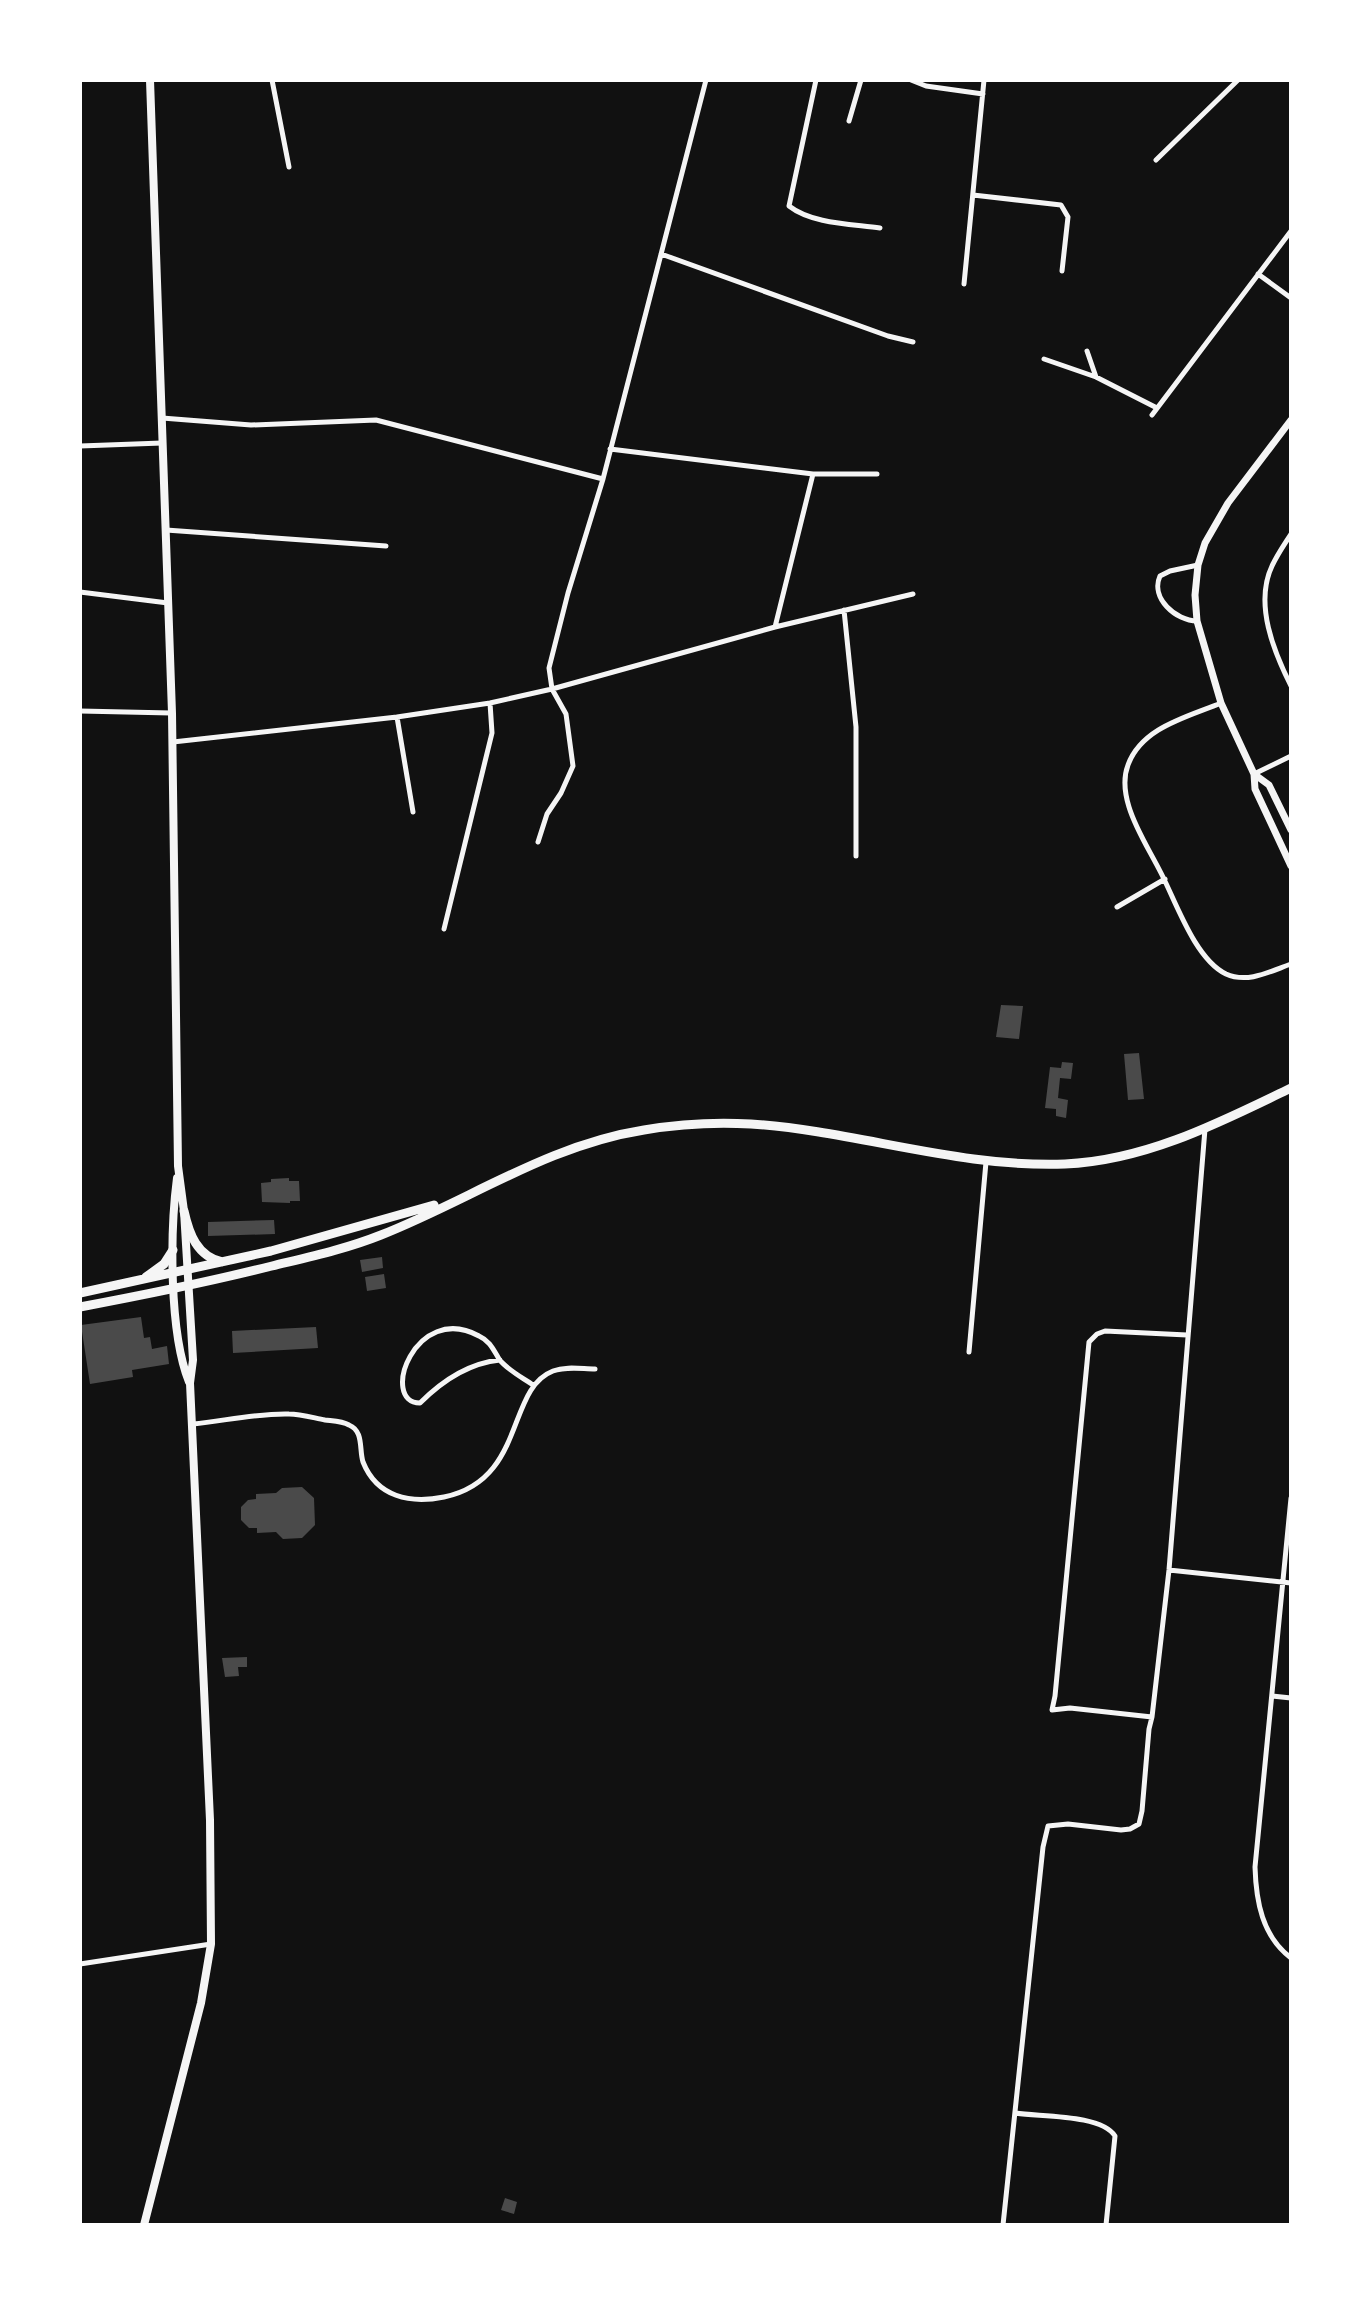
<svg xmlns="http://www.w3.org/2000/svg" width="1371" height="2305" viewBox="0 0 1371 2305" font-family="'Source Sans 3',sans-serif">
  <rect width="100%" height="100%" fill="#111"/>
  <path fill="#4a4a4a" d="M1001 1005 1023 1006 1019 1039 996 1037Z
    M1139 1053 1144 1099 1128 1100 1124 1054Z
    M1062 1062 1073 1063 1071 1079 1060 1078 1058 1098 1068 1100 1066 1118 1056 1116V1109L1045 1108 1050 1067 1061 1068Z
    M289 1178V1181H299L300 1201H290V1203L262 1202 261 1183 271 1182V1179Z
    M274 1220 275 1234 208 1236V1222Z
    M382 1257 383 1268 362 1272 360 1260Z
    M384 1274 386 1288 367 1291 365 1277Z
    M141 1317 144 1338 150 1337 152 1349 167 1346 169 1364 132 1370 133 1377 90 1384 81 1325Z
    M316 1327 318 1348 233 1353 232 1331Z
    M302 1487 314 1498 315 1525 302 1538 283 1539 276 1532 257 1533V1528H249L241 1520V1507L248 1500 256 1499V1494L276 1493 282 1488Z
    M247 1657V1667H238L239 1676 225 1677 222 1658Z
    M505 2198 517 2202 514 2214 501 2210Z"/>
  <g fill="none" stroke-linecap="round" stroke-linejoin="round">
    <path stroke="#f5f5f5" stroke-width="5" d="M272 80 289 167
      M816 80 789 206C812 224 852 224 880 228
      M911 80 926 86 983 94
      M849 121 861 80
      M1156 160 1238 80
      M973 195 1061 205 1068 217 1062 271
      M661 254 888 336 913 342
      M1258 274 1291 298
      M964 284 984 80
      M1087 351 1096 377
      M1044 359 1096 377 1157 408
      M1152 415 1291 231
      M162 418 251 425 376 420 603 479
      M80 446 162 443
      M610 449 813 474 775 627
      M813 474H877
      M166 530 386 546
      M1291 534C1284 545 1277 555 1272 566 1254 604 1274 652 1291 686
      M80 592 168 603
      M844 610 856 727V856
      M1197 621C1176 621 1150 598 1160 576L1170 571 1198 565
      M1221 703C1188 717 1142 727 1128 765 1123 778 1125 794 1129 807 1136 830 1150 851 1161 873 1176 902 1195 959 1226 974 1248 984 1271 971 1291 964
      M80 711 171 713
      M397 717 413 812
      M173 742 397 717 490 703 552 689 775 627 913 594
      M1254 774 1291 756
      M538 842 547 814 561 793 573 766 566 714 552 689 549 668 568 593 603 479 706 80
      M1117 907 1165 879
      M444 929 492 733 490 703
      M969 1352 986 1162
      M500 1360C470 1363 442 1381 420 1403 379 1403 415 1301 479 1336 490 1341 493 1349 499 1359 506 1369 523 1378 533 1385
      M193 1424C224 1421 258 1413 289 1414 301 1414 314 1418 325 1420 333 1421 342 1421 349 1425 364 1431 359 1450 363 1462 377 1497 410 1504 444 1497 526 1480 506 1389 553 1371 566 1366 582 1369 595 1369
      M1291 1498 1255 1867C1256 1901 1262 1936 1291 1958
      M1169 1570 1291 1583
      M1272 1696 1291 1698
      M1152 1717 1070 1708 1052 1710 1055 1696 1089 1342 1097 1334 1105 1331 1187 1335
      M80 1964 211 1944
      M1015 2113C1040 2117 1101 2114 1115 2136L1106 2225
      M1003 2225 1043 1847 1048 1826 1068 1824 1121 1830 1130 1829 1139 1824 1142 1811 1149 1729 1152 1717 1169 1570 1205 1129"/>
    <path stroke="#f5f5f5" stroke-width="7" d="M1291 420 1228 503 1205 543 1198 565 1195 595 1197 621 1221 703 1254 774 1255 789 1291 866
      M1254 774 1269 785 1291 830"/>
    <path stroke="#f5f5f5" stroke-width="8" d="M177 1178C170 1232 169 1332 189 1382
      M144 2225 201 2003 211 1944 210 1820 190 1383 193 1360 184 1211 178 1166 172 713 150 80"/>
    <path stroke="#f5f5f5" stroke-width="9" d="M184 1211C189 1234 197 1256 222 1262
      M146 1277 164 1264 173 1250
      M80 1293 271 1251 434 1205
      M80 1307C144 1295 208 1282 272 1266 309 1257 346 1249 381 1235 470 1200 548 1145 644 1130 679 1124 716 1122 751 1124 856 1131 959 1168 1065 1164 1145 1161 1221 1122 1291 1088"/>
  </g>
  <rect width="1371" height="2305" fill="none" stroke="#ffffff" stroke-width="164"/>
</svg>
